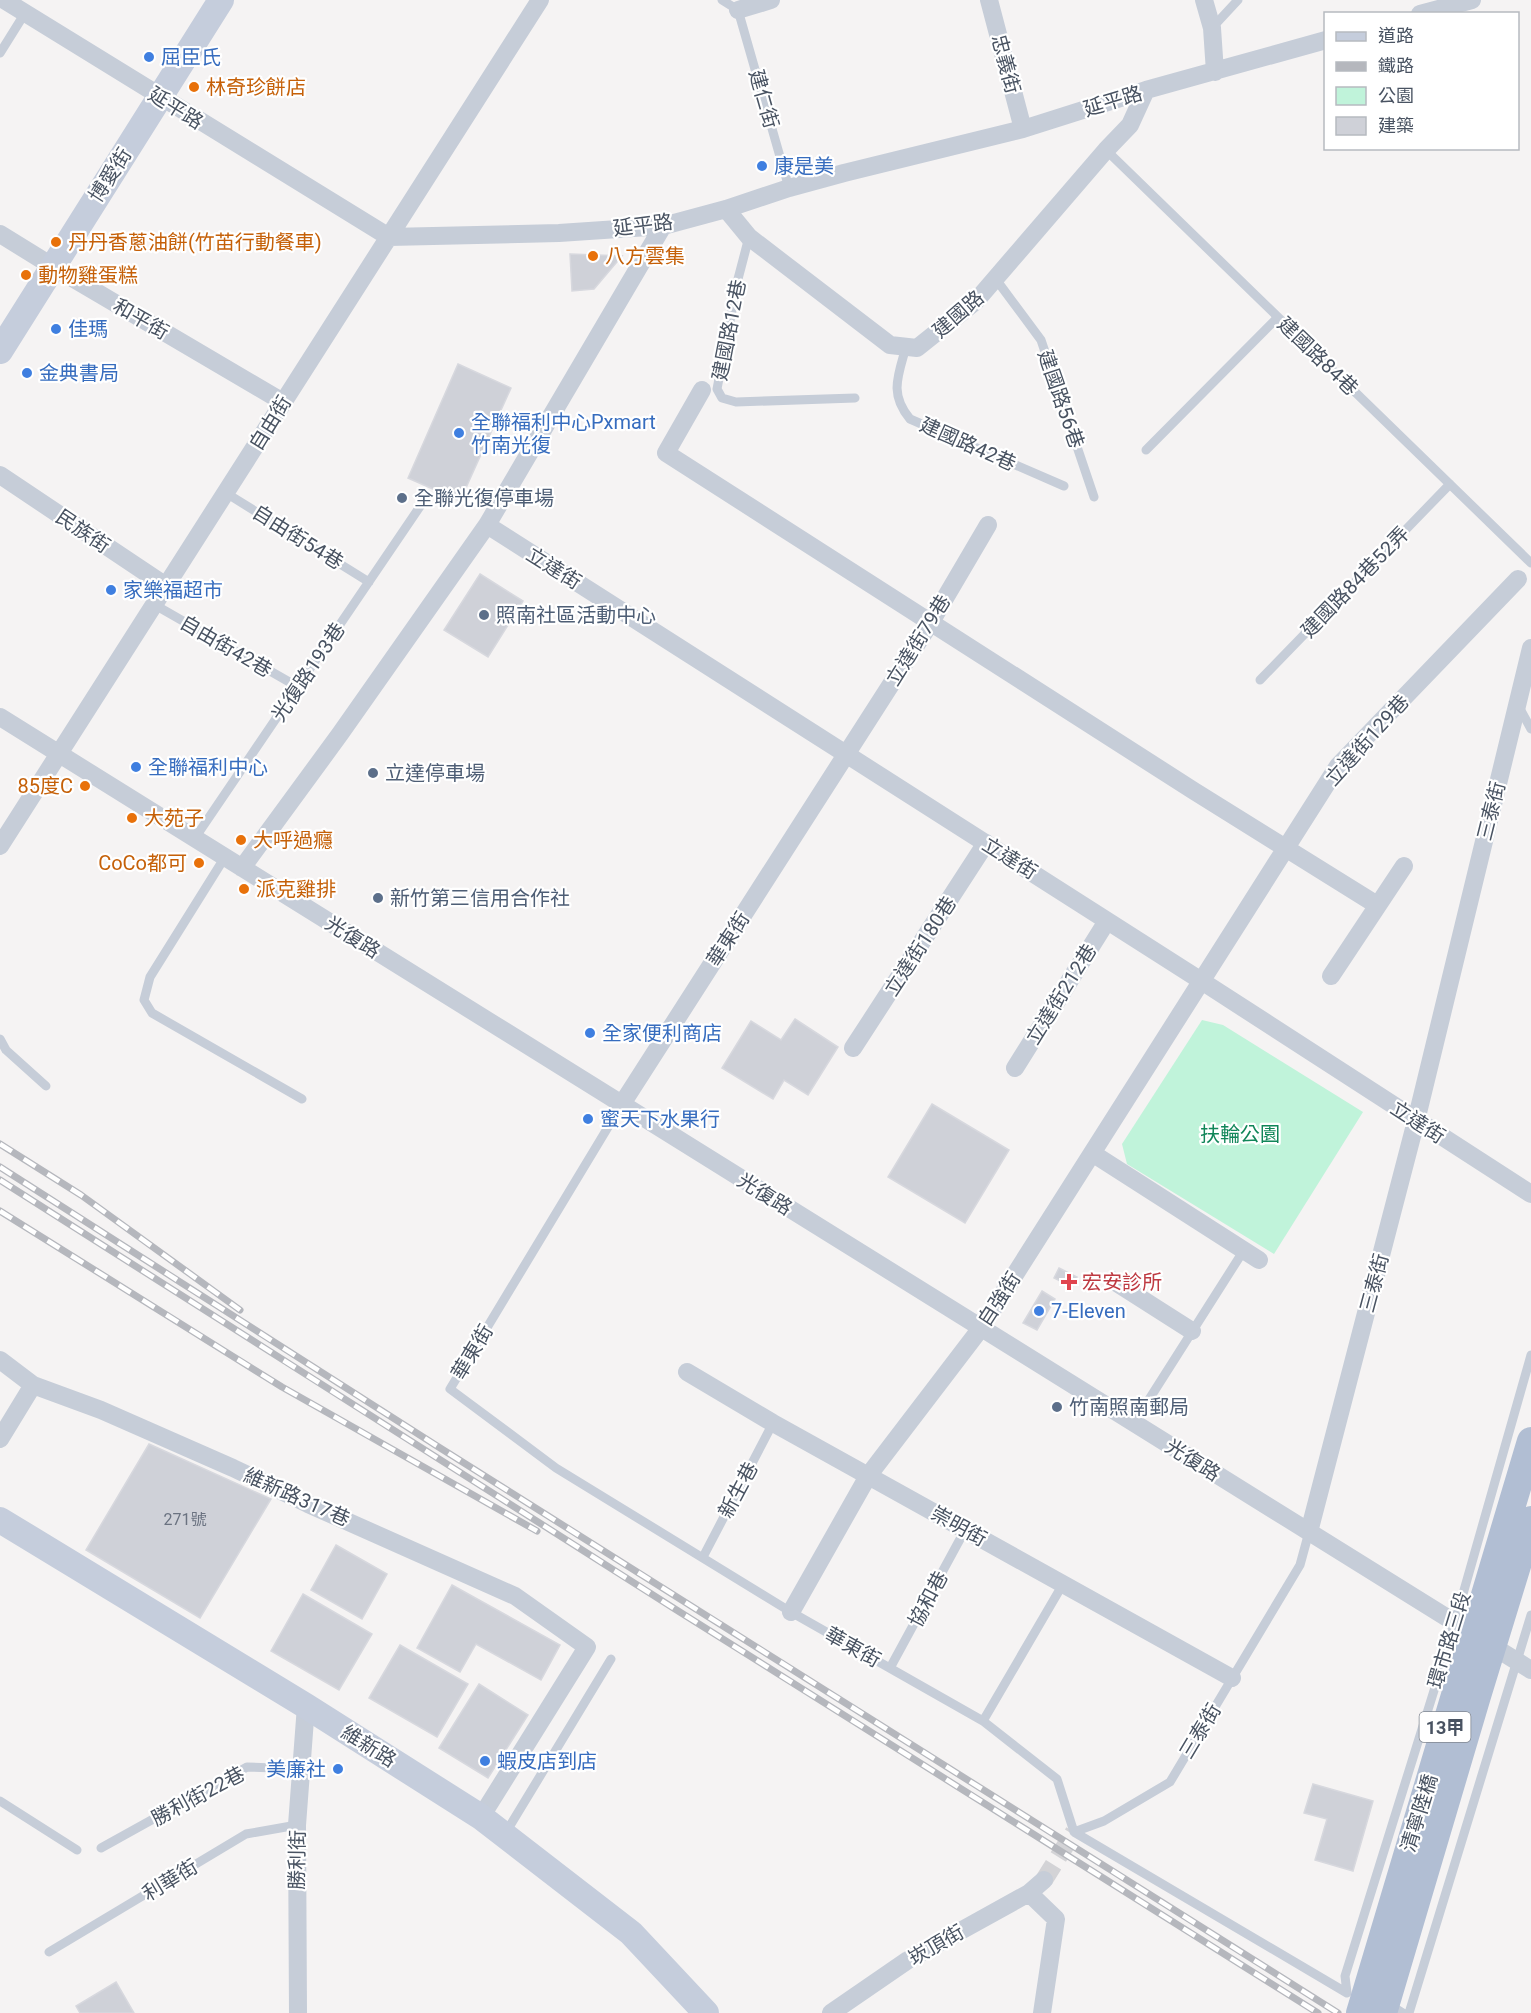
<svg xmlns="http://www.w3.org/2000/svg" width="1531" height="2013" viewBox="0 0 1531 2013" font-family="Roboto,'Noto Sans TC',sans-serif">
  <rect width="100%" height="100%" fill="#f5f3f3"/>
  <path fill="#c0f3da" d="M1202 1020 1223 1025 1363 1112 1274 1254 1127 1164 1122 1144Z"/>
  <path fill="#cfd1d8" stroke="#d7d8de" stroke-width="1.5" d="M570 254 622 256 594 289 572 291Z
    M458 364 511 388 460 501 408 478Z
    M480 574 523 601 488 657 444 630Z
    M795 1019 838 1047 808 1095 784 1080 773 1099 722 1068 751 1021 781 1040Z
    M932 1104 1009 1150 965 1223 888 1177Z
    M1059 1268 1077 1277 1072 1287 1054 1278Z
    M1042 1291 1055 1299 1037 1330 1023 1323Z
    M149 1444 271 1499 200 1618 86 1550Z
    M336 1545 387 1574 362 1619 311 1590Z
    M452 1585 560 1645 541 1680 476 1644 460 1672 417 1648Z
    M303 1594 372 1634 339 1690 271 1651Z
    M400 1645 468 1684 437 1737 369 1698Z
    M479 1684 528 1715 488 1778 439 1748Z
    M1313 1784 1373 1801 1353 1871 1315 1860 1327 1819 1304 1813Z
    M116 1982 134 2013H80L76 2006Z"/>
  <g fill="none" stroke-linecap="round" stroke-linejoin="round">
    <path stroke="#d3d3d6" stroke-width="18" stroke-dasharray="18 9" stroke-linecap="butt" d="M1044 1880 1074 1832"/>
    <path stroke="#c6cdd8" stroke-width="9" d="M722 0 738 10 789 188
      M1212 28 1238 0
      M0 53 25 13
      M1106 150 1531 563
      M749 237 738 279 717 389 722 398 736 402 855 398
      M995 278 1041 340 1094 497
      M906 347C898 376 889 394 910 419L1064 486
      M1146 450 1278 317
      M226 493 369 582
      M155 605 298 687
      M1260 680 1450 484
      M1519 707 1531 729
      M195 838 421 505
      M225 857 150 977 144 1000 152 1013 302 1099
      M0 1039 6 1050 46 1086
      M622 1104 450 1389 556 1468 791 1612 983 1721 1057 1779 1074 1832 1347 1993
      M1134 1423 1244 1250
      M703 1557 773 1423
      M890 1668 965 1530
      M983 1721 1063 1584
      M0 1801 77 1850
      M1074 1832 1104 1821 1170 1782 1300 1565 1309 1532
      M505 1834 611 1659
      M101 1848 247 1767 301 1769
      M49 1952 246 1834 297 1825
      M1347 1993 1345 1976 1451 1636 1531 1355
      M1390 2005 1403 2013
      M1409 2013 1531 1615"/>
    <path stroke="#c6cdd8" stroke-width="18" d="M4 0 389 237 559 233 663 226 726 209 789 188 844 173 1023 129 1146 90 1326 40
      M989 0 1023 129
      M1204 0 1212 28 1215 72
      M738 10 771 0
      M1420 14 1472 0
      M726 209 749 237 890 345 917 348 976 301 1106 150 1130 125 1146 90
      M0 234 52 266 283 402
      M702 390 666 453 1194 791 1377 905
      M0 475 166 586
      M487 525 1200 980 1531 1194
      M0 717 1531 1670
      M0 846 540 0
      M242 868 340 734 487 525 663 226
      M1331 976 1404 866
      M853 1048 986 843
      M1015 1068 1107 921
      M622 1104 931 622 988 525
      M1092 1153 1259 1260
      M1112 1280 1192 1331
      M0 1360 33 1385 101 1410 233 1468 308 1504 515 1596 587 1647 481 1817
      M687 1372 773 1423 1232 1678
      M0 1439 33 1385
      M1309 1532 1416 1121 1531 648
      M791 1612 868 1476 981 1328 1338 766 1518 579
      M1029 1893 1056 1919 1042 2013
      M298 2013 297 1825 306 1706
      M831 2013 908 1960 1029 1893 1044 1880"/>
    <path stroke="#c5cddc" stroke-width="26" d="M0 351 221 0
      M0 1520 306 1706 481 1817 631 1933 706 2013"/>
    <g stroke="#b5b7bd" stroke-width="7">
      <path id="rail" d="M0 1144 81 1195 240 1310
        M0 1167 437 1446 1338 2013
        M0 1180 675 1609 1318 2013
        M0 1211 282 1387 537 1531"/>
    </g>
    <use href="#rail" stroke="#fff" stroke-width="4.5" stroke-dasharray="14" stroke-linecap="butt"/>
    <path stroke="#b1bed3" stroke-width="28" d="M1360 2013 1531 1441
      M1383 2013 1477 1696 1531 1520"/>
  </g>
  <g fill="#3f7fe0" stroke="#fff" stroke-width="2">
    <circle cx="149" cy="57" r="6"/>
    <circle cx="762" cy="166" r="6"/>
    <circle cx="56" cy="329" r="6"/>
    <circle cx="27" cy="373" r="6"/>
    <circle cx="459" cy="433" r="6"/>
    <circle cx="111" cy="590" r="6"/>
    <circle cx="136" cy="767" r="6"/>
    <circle cx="590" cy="1033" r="6"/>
    <circle cx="588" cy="1119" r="6"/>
    <circle cx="1039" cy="1311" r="6"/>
    <circle cx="485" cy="1761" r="6"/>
    <circle cx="338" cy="1769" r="6"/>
  </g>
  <g fill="#e8710a" stroke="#fff" stroke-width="2">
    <circle cx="194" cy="87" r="6"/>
    <circle cx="56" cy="242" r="6"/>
    <circle cx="593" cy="256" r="6"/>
    <circle cx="26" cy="275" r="6"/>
    <circle cx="85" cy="786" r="6"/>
    <circle cx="132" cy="818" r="6"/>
    <circle cx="241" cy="840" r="6"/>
    <circle cx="199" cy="863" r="6"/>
    <circle cx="244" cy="889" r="6"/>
  </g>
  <g fill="#5c6f8a" stroke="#fff" stroke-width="2">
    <circle cx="402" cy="498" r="6"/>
    <circle cx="484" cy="615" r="6"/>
    <circle cx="373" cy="773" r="6"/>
    <circle cx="378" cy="898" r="6"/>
    <circle cx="1057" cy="1407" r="6"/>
  </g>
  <path fill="#e0444e" stroke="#fff" stroke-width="2" d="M1066 1273h6v6h6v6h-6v6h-6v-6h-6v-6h6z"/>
  <g text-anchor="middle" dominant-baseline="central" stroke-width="4.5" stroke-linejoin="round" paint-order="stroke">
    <g font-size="16" fill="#6a7280">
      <text x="185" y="1519">271號</text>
    </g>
    <rect fill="#fff" stroke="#808791" stroke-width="1.5" x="1419.5" y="1712" width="51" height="30" rx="4.5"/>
    <g font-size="18" font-weight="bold" fill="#495362">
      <text x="1445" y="1727">13甲</text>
    </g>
    <g font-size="20" fill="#366cbe" stroke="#fff" text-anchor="start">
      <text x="161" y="57">屈臣氏</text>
      <text x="774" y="166">康是美</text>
      <text x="68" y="329">佳瑪</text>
      <text x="39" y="373">金典書局</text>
      <text x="471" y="422">全聯福利中心Pxmart<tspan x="471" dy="23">竹南光復</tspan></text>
      <text x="123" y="590">家樂福超市</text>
      <text x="148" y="767">全聯福利中心</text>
      <text x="602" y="1033">全家便利商店</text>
      <text x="600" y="1119">蜜天下水果行</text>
      <text x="1051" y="1311">7-Eleven</text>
      <text x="497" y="1761">蝦皮店到店</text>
      <text x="326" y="1769" text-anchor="end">美廉社</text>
    </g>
    <g font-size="20" fill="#495362" stroke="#fff">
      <text transform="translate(1006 64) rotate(75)">忠義街</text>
      <text transform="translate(764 99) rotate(74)">建仁街</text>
      <text transform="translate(1113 101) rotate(-17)">延平路</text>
      <text transform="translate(176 108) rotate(32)">延平路</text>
      <text transform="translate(110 175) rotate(-57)">博愛街</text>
      <text transform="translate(643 225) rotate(-7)">延平路</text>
      <text transform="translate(958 314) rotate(-41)">建國路</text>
      <text transform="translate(141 319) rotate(30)">和平街</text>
      <text transform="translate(729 330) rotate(-79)">建國路12巷</text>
      <text transform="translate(1318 356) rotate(44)">建國路84巷</text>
      <text transform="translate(1061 399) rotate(71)">建國路56巷</text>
      <text transform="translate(270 423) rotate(-58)">自由街</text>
      <text transform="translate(968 444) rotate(24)">建國路42巷</text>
      <text transform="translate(83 531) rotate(34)">民族街</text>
      <text transform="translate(298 537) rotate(32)">自由街54巷</text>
      <text transform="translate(554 568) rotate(32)">立達街</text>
      <text transform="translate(1355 582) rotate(-46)">建國路84巷52弄</text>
      <text transform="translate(918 640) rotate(-58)">立達街79巷</text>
      <text transform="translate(226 646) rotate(30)">自由街42巷</text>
      <text transform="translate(308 672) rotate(-56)">光復路193巷</text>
      <text transform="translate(1367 740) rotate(-48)">立達街129巷</text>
      <text transform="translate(1491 811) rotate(-76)">三泰街</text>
      <text transform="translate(1010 858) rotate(32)">立達街</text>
      <text transform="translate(353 937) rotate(32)">光復路</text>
      <text transform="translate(728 939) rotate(-57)">華東街</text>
      <text transform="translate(920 946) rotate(-57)">立達街180巷</text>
      <text transform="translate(1061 994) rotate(-58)">立達街212巷</text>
      <text transform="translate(1418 1122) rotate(33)">立達街</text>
      <text transform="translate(765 1194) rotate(32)">光復路</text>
      <text transform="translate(1374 1283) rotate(-75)">三泰街</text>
      <text transform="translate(999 1299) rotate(-57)">自強街</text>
      <text transform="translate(472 1352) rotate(-59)">華東街</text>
      <text transform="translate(1193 1460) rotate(32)">光復路</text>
      <text transform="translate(738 1490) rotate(-62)">新生巷</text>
      <text transform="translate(297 1497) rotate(24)">維新路317巷</text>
      <text transform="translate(959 1526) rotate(29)">崇明街</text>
      <text transform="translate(928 1599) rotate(-62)">協和巷</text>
      <text transform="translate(1449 1640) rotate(-73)">環市路三段</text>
      <text transform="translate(853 1647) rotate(29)">華東街</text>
      <text transform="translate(1200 1731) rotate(-59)">三泰街</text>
      <text transform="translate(369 1746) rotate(32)">維新路</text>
      <text transform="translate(198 1796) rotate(-28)">勝利街22巷</text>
      <text transform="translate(1419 1813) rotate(-73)">清寧陸橋</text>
      <text transform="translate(297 1860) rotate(-89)">勝利街</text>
      <text transform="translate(170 1880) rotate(-31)">利華街</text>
      <text transform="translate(936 1945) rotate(-30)">崁頂街</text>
    </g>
    <g font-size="20" fill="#c56008" stroke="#fff" text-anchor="start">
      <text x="206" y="87">林奇珍餅店</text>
      <text x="68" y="242">丹丹香蔥油餅(竹苖行動餐車)</text>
      <text x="605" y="256">八方雲集</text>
      <text x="38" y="275">動物雞蛋糕</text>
      <text x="73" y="786" text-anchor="end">85度C</text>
      <text x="144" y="818">大苑子</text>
      <text x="253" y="840">大呼過癮</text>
      <text x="187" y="863" text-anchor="end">CoCo都可</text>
      <text x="256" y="889">派克雞排</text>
    </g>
    <g font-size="20" fill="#4e5e75" stroke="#fff" text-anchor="start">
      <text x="414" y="498">全聯光復停車場</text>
      <text x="496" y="615">照南社區活動中心</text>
      <text x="385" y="773">立達停車場</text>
      <text x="390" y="898">新竹第三信用合作社</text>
      <text x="1069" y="1407">竹南照南郵局</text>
    </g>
    <g font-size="20" fill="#118659" stroke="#fff">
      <text x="1240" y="1134">扶輪公園</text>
    </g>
    <g font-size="20" fill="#be3a42" stroke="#fff" text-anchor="start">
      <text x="1082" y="1282">宏安診所</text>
    </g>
  </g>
  <rect x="1324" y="12" width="195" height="138" fill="#ffffff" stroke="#b6bac0" stroke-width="1.5"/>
  <rect x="1336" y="32" width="30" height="9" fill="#c5cddc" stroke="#b6bac0" stroke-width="1.5"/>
  <text x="1378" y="42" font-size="18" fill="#495362">道路</text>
  <rect x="1336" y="62" width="30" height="9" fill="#b5b7bd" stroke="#b6bac0" stroke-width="1.5"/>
  <text x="1378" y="72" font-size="18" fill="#495362">鐵路</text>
  <rect x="1336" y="87" width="30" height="18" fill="#c0f3da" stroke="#b6bac0" stroke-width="1.5"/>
  <text x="1378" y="102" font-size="18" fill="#495362">公園</text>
  <rect x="1336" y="117" width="30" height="18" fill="#cfd1d8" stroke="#b6bac0" stroke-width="1.5"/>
  <text x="1378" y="132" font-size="18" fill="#495362">建築</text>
</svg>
